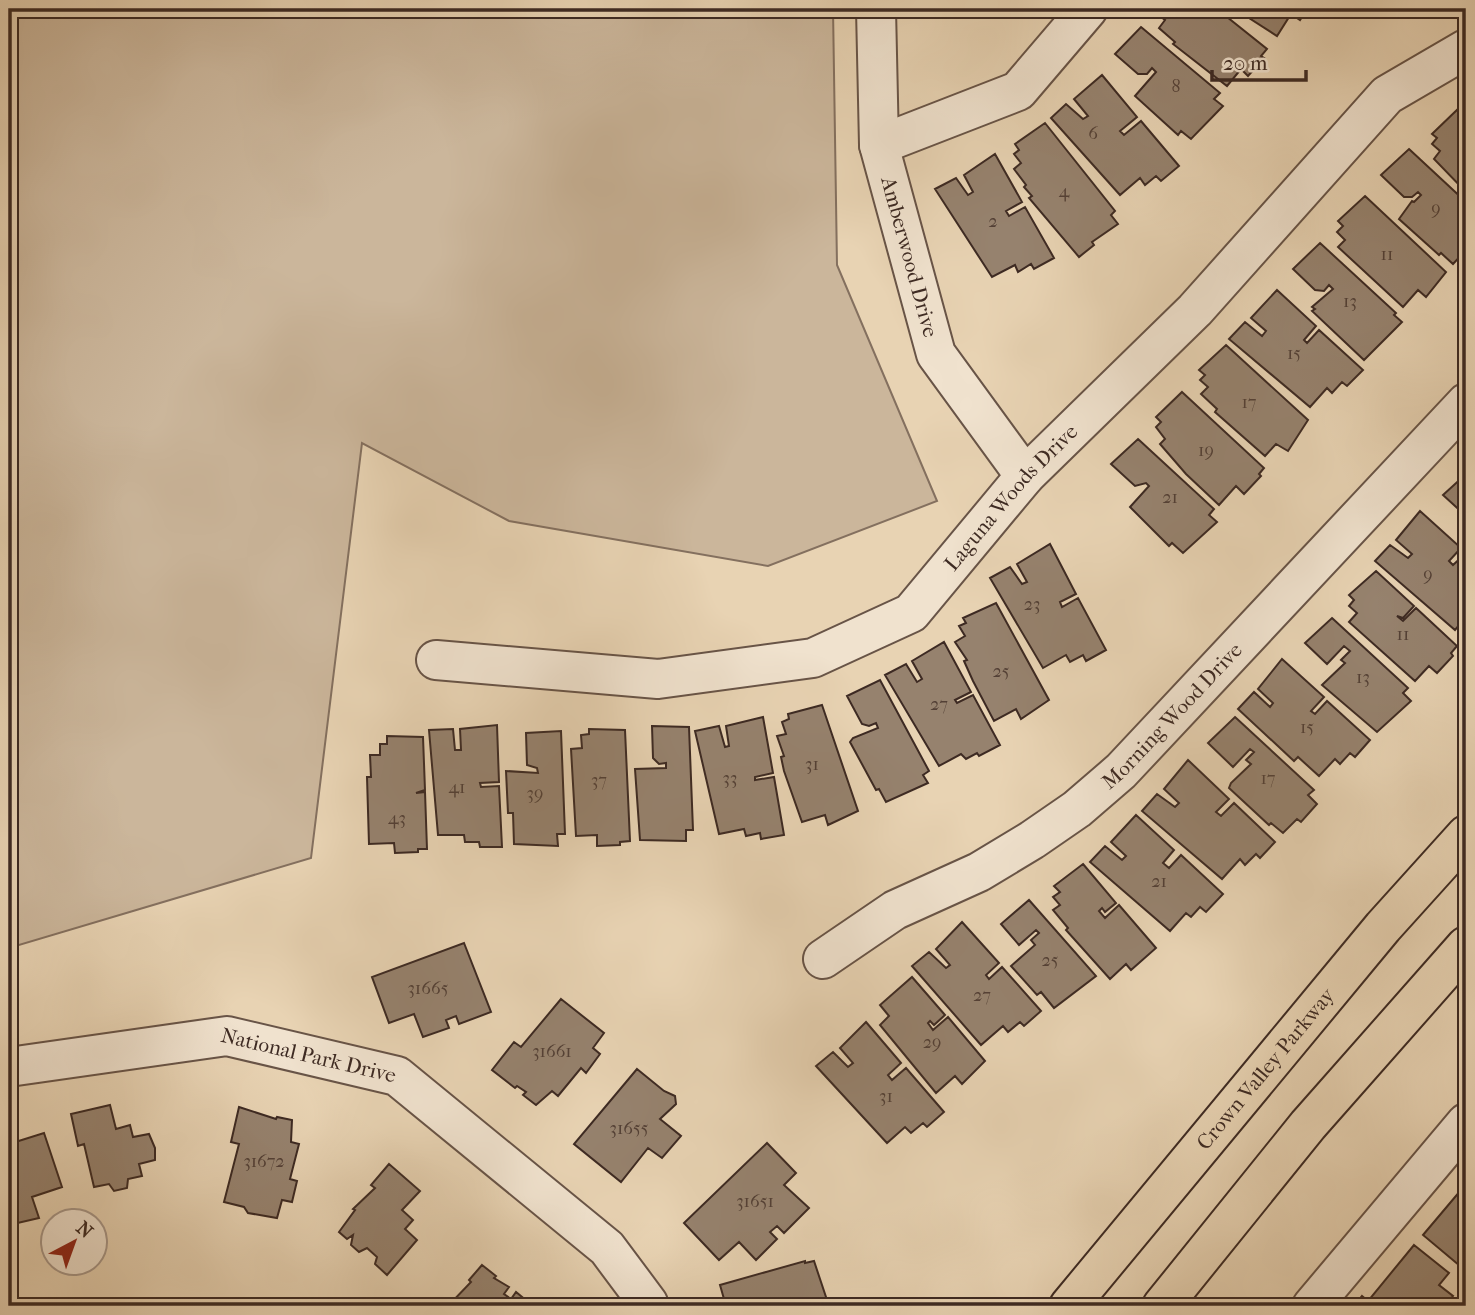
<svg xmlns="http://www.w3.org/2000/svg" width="1475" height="1315" viewBox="0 0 1475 1315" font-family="'IM FELL French Canon',serif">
  <rect width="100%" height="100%" fill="#e8d3b3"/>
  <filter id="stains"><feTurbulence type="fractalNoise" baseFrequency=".00286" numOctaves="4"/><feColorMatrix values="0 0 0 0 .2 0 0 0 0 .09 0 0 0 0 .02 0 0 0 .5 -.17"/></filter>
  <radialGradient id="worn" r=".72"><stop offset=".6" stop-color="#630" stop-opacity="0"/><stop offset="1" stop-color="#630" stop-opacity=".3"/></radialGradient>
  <path fill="#cbb69b" stroke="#84705f" stroke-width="2" d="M9 9H833L837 265 937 501 768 566 509 521 362 443 311 858 9 948Z"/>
  <path fill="#96826e" stroke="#3d2a23" stroke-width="2" d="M1162 9H1217L1267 49 1261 56 1264 58 1248 76 1241 69 1227 86 1173 44 1175 42 1159 28 1165 20 1157 14Z
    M1239 9H1307L1300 20 1291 14 1277 36 1238 11Z
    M1141 27 1220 93 1214 99 1223 106 1191 139 1181 131 1178 135 1135 96 1156 72 1152 68 1147 74H1138L1115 54Z
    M1102 75 1137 117 1120 131 1124 135 1141 121 1179 166 1161 181 1156 176 1145 185 1140 178 1120 195 1051 118 1066 104 1083 119 1088 116 1074 99Z
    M1459 108 1466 115V192L1434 159 1440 151 1432 144 1437 138 1432 134Z
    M1045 123 1115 211 1111 215 1118 224 1092 242 1094 245 1079 257 1029 198 1032 196 1024 187 1026 185 1014 169 1021 163 1014 154 1019 150 1015 144Z
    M1409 149 1466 202V250L1453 264 1441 253 1439 255 1399 219 1412 201 1414 202 1421 195 1418 192 1412 197H1404L1381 175Z
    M995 154 1022 202 1006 211 1009 216 1025 207 1054 258 1034 269 1031 264 1018 272 1015 265 992 277 935 189 956 178 968 195 973 192 964 175Z
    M1365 196 1446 272 1426 297 1418 290 1403 307 1338 247 1345 240 1337 232 1343 226 1338 221Z
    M1320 243 1396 313 1394 315 1402 322 1364 360 1312 311 1315 309 1312 307 1333 289 1329 285 1324 291 1315 290 1293 269Z
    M1277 290 1316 326 1304 340 1307 343 1319 330 1363 370 1347 386 1342 382 1332 393 1327 388 1310 407 1229 339 1245 322 1262 336 1266 331 1251 318Z
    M1226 345 1308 420 1288 451 1276 444 1265 456 1215 412 1217 409 1201 394 1208 387 1200 380 1205 375 1199 370Z
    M1182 392 1264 468 1259 474 1261 476 1244 494 1236 486 1219 505 1186 474 1160 444 1165 439 1156 427 1161 422 1156 417Z
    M1138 439 1214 509 1209 515 1217 522 1183 553 1172 543 1169 546 1130 507 1149 486 1146 483 1135 486 1111 464Z
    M1466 474V516L1443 495Z
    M1420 511 1461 548 1449 561 1453 565 1466 553V617L1455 630 1375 561 1390 545 1408 558 1412 554 1396 540Z
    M1050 544 1076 594 1060 602 1062 607 1078 598 1106 650 1086 661 1083 655 1070 662 1066 655 1043 668 990 578 1010 567 1022 584 1027 582 1017 564Z
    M1376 571 1414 606 1403 618 1397 616 1403 621 1416 608 1457 646 1451 653 1453 656 1437 673 1429 666 1415 681 1349 622 1357 613 1349 606 1354 600 1349 595Z
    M996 603 1049 700 1021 719 1016 709 994 721 973 681 964 661 967 660 955 642 965 636 959 626 966 623 963 618Z
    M1332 618 1408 688 1403 693 1411 701 1377 732 1322 685 1345 663 1341 660 1350 651 1344 646 1327 664 1305 643Z
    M944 642 971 692 955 700 957 703 973 695 1000 745 979 756 977 753 966 759 961 754 939 766 885 675 906 664 917 682 922 679 912 661Z
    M1282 659 1324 697 1311 711 1315 714 1327 701 1370 740 1355 757 1350 753 1340 764 1335 759 1319 776 1298 757 1294 761 1238 709 1254 692 1270 707 1273 703 1258 689Z
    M880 680 929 771 923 775 928 783 886 802 879 789 876 790 850 742 853 738 878 728 876 723 869 726 862 724 847 696Z
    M822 705 858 811 828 825 825 815 802 822 784 771 781 757 784 756 777 736 786 734 782 722 789 719 788 714Z
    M763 717 773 773 755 777V780L774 777 784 835 761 839 760 833 746 836 744 829 719 834 695 731 719 726 725 747 729 746 726 726Z
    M1235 717 1314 790 1308 795 1317 804 1301 822 1297 819 1283 833 1271 823 1269 825 1229 788 1231 783 1251 764 1246 760 1254 752 1250 749 1233 767 1208 743Z
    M497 725 499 782 480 783 481 787 499 786 502 847H480L479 842H465L464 835H438L429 730 453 729 455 750H461L460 729Z
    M652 726 689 727 693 830H686V841L640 840 635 769 666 768V763L659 764 653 758Z
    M589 729 625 730 630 841 620 842V845L597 846V835L576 836 571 749 582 748 581 735 589 734Z
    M561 731 565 834H557L558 846 514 844 513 813H508L506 771 538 773 537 768 527 765 526 733Z
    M387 736 423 737 425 790 416 793 425 792 427 849H418V852L395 853 394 843 369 844 367 777H371L370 755H380V744H387Z
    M1188 760 1229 799 1216 812 1221 816 1234 803 1275 842 1260 858 1256 854 1245 865 1240 859 1222 879 1142 811 1157 794 1175 807 1179 803 1164 789Z
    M1136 815 1174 850 1163 863 1169 868 1181 855 1223 894 1206 912 1200 907 1191 917 1186 913 1170 931 1090 862 1105 846 1122 860 1126 856 1111 842Z
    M1083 864 1116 903 1105 912 1102 908 1099 911 1105 918 1119 905 1156 948 1131 970 1126 964 1110 979 1066 930 1068 928 1053 910 1060 905 1053 897 1060 892 1054 886Z
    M1029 900 1096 976 1054 1008 1041 992 1037 995 1011 966 1035 945 1031 940 1039 933 1036 930 1019 945 1001 924Z
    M962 922 999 963 986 975 989 979 1002 967 1041 1011 1024 1026 1020 1022 1008 1032 1003 1026 981 1045 912 966 929 952 946 968 950 965 936 949Z
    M464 943 491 1012 459 1024 456 1016 446 1020 449 1028 423 1037 414 1014 389 1023 372 977Z
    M912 977 945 1015 934 1025 930 1021 928 1023 933 1030 948 1017 985 1061 962 1084 955 1076 936 1093 880 1025 889 1016 880 1005Z
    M561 999 604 1033 593 1048 600 1054 586 1073 581 1068 558 1096 552 1091 536 1105 523 1095 526 1092 517 1086 515 1088 492 1070 514 1042 521 1047Z
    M866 1022 901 1063 888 1075 892 1080 906 1068 944 1112 927 1127 923 1123 911 1133 905 1127 887 1143 816 1066 833 1052 848 1067 853 1063 840 1048Z
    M637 1069 664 1091 675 1096 676 1104 660 1119 681 1136 662 1158 648 1148 621 1182 574 1144Z
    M110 1105 116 1129 130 1125 133 1137 149 1134 155 1148V1160L139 1164 142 1176 128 1179 127 1188 114 1191 109 1184 94 1187 84 1144 78 1146 71 1114Z
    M239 1107 276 1119 277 1117 292 1120 291 1142 299 1144 290 1179 297 1181 292 1202 282 1200 277 1218 248 1213 244 1207 224 1202 239 1144 231 1142Z
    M44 1133 62 1187 32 1197 39 1218 9 1225V1144Z
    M767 1143 796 1173 784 1185 809 1208 784 1233 777 1226 770 1232 777 1239 756 1260 739 1242 719 1260 684 1223Z
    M389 1164 420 1191 402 1210 413 1220 405 1229 417 1240 387 1275 375 1264 377 1257 367 1248 359 1252 351 1245 353 1235 347 1239 339 1232 355 1210 353 1209 375 1188 371 1185Z
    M1466 1184V1271L1423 1235Z
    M1414 1245 1449 1273 1439 1285 1453 1296 1444 1306H1375L1368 1301Z
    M805 1261V1263L814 1261 829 1306H726L720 1285Z
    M482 1265 496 1276 494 1278 509 1287 504 1294 511 1299 516 1292 533 1306H448L471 1282 469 1280Z
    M1362 1296 1368 1301 1375 1306H1354Z
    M108 1302 165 1303V1306H108Z"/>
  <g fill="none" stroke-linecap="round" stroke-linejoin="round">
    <g stroke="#685447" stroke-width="42">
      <g id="minor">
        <path id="s1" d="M876 9 879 145 936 354 1025 476"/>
        <path d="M879 145 1018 91 1088 9"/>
        <path id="s2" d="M436 660 658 679 813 658 911 613 1025 476 1195 310 1387 95 1466 49"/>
        <path id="s3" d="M823 959 895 910 979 872 1032 840 1077 809 1121 771 1466 403"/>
        <path id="s4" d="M9 1067 227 1036 397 1076 607 1248 648 1303 647 1306"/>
        <path d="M1312 1306 1466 1123"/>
      </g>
    </g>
    <g stroke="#3d2a23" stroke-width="42">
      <g id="major">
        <path id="s5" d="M1069 1306 1383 927 1466 835"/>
        <path d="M1162 1306 1308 1125 1466 946"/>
      </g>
    </g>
    <use href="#minor" stroke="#f0e2ce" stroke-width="38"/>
    <use href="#major" stroke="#e8d3b3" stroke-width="38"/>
  </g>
  <g text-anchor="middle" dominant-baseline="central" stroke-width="5" stroke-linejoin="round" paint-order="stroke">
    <g font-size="18" fill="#534036">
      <text x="1176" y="86">8</text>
      <text x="1093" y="133">6</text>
      <text x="1064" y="191">4</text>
      <text x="1436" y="208">9</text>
      <text x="993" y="221">2</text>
      <text x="1387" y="254">11</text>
      <text x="1350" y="301">13</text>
      <text x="1294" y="353">15</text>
      <text x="1249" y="402">17</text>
      <text x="1206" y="450">19</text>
      <text x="1170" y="497">21</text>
      <text x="1428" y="574">9</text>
      <text x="1032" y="604">23</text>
      <text x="1403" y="634">11</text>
      <text x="1001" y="671">25</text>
      <text x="1363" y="677">13</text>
      <text x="939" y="704">27</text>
      <text x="1307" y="727">15</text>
      <text x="812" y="764">31</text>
      <text x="730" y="778">33</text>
      <text x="1268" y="778">17</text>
      <text x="599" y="780">37</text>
      <text x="457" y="787">41</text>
      <text x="535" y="793">39</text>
      <text x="397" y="818">43</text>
      <text x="1159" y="881">21</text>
      <text x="1050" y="960">25</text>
      <text x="428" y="988">31665</text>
      <text x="982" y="995">27</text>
      <text x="932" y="1042">29</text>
      <text x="552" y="1051">31661</text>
      <text x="886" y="1096">31</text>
      <text x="629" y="1128">31655</text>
      <text x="264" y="1161">31672</text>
      <text x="755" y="1201">31651</text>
    </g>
    <g font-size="21" fill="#3d2a23" stroke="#f0e2ce">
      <text stroke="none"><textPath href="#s1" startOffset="252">Amberwood Drive</textPath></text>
      <text stroke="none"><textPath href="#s2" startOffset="640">Laguna Woods Drive</textPath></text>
      <text stroke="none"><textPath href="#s3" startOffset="429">Morning Wood Drive</textPath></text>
      <text stroke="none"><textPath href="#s4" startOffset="304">National Park Drive</textPath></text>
      <text stroke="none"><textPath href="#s5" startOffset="308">Crown Valley Parkway</textPath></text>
    </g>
  </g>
  <rect width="1475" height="1315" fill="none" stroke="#e8d3b3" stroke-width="35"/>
  <rect x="10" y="10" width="1454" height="1294" fill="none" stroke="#3d2a23" stroke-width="3.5"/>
  <rect x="18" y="18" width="1440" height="1280" fill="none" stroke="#3d2a23" stroke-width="2"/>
  <g transform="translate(74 1242) rotate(41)"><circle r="33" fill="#f0e2ce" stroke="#a8988a" stroke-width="2"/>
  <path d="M0-5L12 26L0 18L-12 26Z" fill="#8f2418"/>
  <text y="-10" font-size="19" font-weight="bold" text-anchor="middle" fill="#3d2a23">N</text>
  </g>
  <path d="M1212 70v10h94v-10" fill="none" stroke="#3d2a23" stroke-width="3.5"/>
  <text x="1223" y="70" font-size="21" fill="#3d2a23" stroke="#f0e2ce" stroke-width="5" paint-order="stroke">20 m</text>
  <rect width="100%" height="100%" filter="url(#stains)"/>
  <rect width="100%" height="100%" fill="url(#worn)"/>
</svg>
